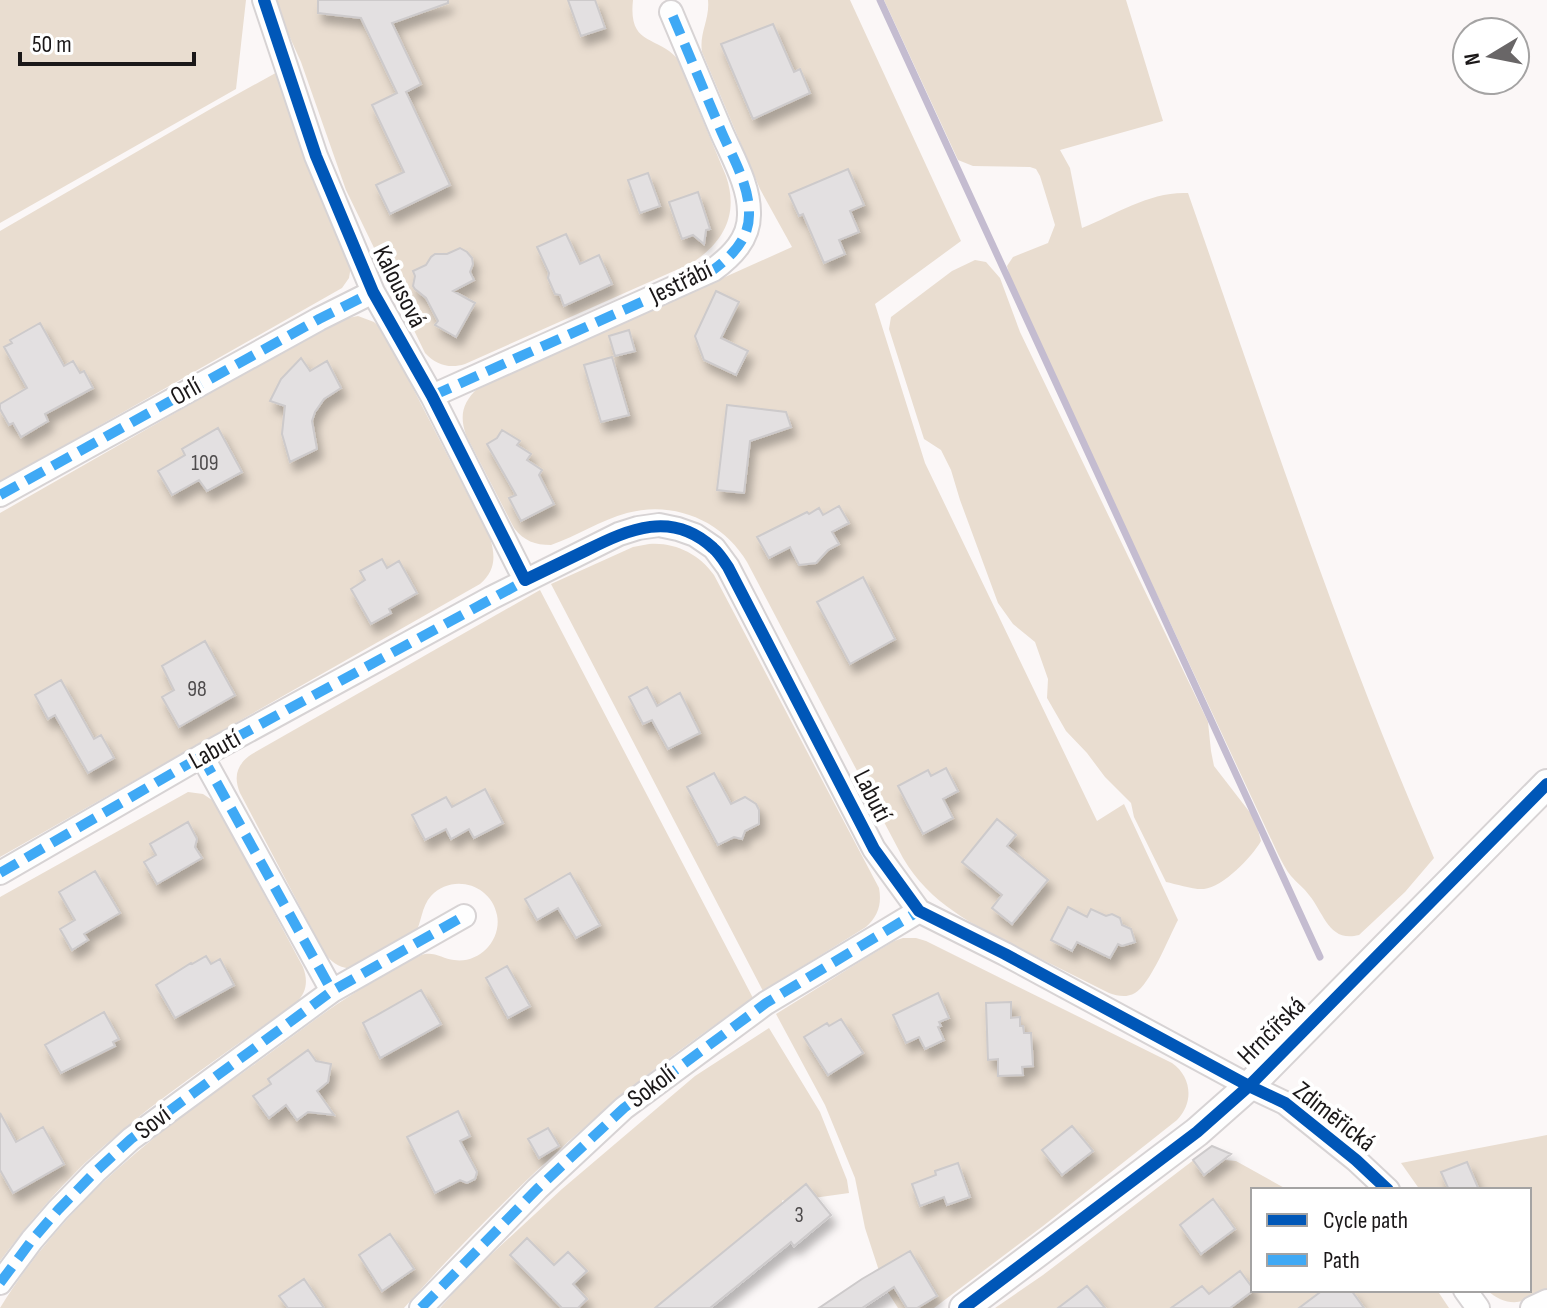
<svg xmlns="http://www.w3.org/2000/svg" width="1547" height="1308" viewBox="0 0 1547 1308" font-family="'Sofia Sans Condensed',sans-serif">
  <defs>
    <filter id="shadow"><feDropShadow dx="5" dy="9" stdDeviation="4" flood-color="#0004"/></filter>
  </defs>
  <rect width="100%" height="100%" fill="#fbf7f7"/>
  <path fill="#e9ddd0" d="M0 0H246L236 89 0 223Z
    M273 0H633C628 46 656 35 677 58L726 176C739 214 724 242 692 263L465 364C450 369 436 365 425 353L346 190 301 62Z
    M708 0H850L961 241 875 304 925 463 1097 821 1124 804 1178 920C1169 937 1150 985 1135 993 1126 998 1118 996 1109 993 1081 979 1053 965 1025 951 978 927 931 906 903 858L747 562C723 521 674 500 627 513 601 520 577 536 551 545 535 545 524 541 514 528L466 435C459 415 463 402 478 388L792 247 760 189 702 52C699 33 710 19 708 0Z
    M884 0H1126L1163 121 1060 150 1070 168 1082 228C1116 214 1151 191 1188 193 1266 416 1339 641 1434 858L1405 892 1359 935C1329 943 1324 913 1309 895 1304 888 1297 883 1291 876 1286 870 1282 862 1278 854L1160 601 1125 532 1013 289 1007 266 1013 257 1048 243 1055 225 1040 176 1036 169 1030 167 973 166 958 160Z
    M281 70 351 266 349 278 342 288 0 482V231L214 107Z
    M975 260 986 262 1000 278 1020 332 1208 722 1211 751 1214 766 1255 819 1261 841C1252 857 1223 887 1204 889 1194 890 1176 884 1166 882L1134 817 1131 803 1105 777 1087 753 1066 731 1047 698 1048 679 1035 642 1013 624 998 603 960 500 951 470 941 450 924 439 889 329 891 317 952 271Z
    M358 316 374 322 383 330 490 538C496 557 495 571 480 584L0 857V513L338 320Z
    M649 544C675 542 699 554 714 575L879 888C882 904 878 916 866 927L763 991 551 584 633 547Z
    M540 590 753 998C712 1027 670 1056 631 1088 549 1155 474 1229 404 1308H0C40 1243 95 1185 154 1138 185 1112 219 1090 252 1066 286 1042 320 1014 356 992 369 983 411 957 425 954 435 952 444 959 454 960 479 964 502 940 497 915 491 884 452 873 431 896 421 907 422 922 415 934L354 969C341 968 334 965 325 954L240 793C233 776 237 764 252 754Z
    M188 792 203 794 215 802 303 967C308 980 307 992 297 1002 225 1054 150 1102 85 1163 54 1193 26 1226 0 1261V897Z
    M903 938H916L926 941 1172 1063C1192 1077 1194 1103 1177 1120L1043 1226 934 1308H898L884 1286 865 1228 855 1178 825 1105 776 1014 856 964 894 941Z
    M769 1028 820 1112 847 1180 849 1193 785 1202 783 1200 782 1201 783 1204 656 1308H440L470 1274 562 1189 695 1076Z
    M1547 1135V1291C1524 1304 1506 1308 1487 1290H1529V1190H1420L1401 1163Z
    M1212 1146 1231 1154 1225 1160 1236 1161 1288 1190H1253V1290H1437L1449 1308H995L1043 1275Z"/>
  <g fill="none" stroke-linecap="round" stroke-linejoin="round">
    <path stroke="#c4bcd0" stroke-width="7" d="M880 0 1320 957"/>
  </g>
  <path fill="#e3e0e1" stroke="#cdcacb" stroke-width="2" filter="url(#shadow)" d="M318 0H448V3L392 23 421 84 406 92 450 185 390 214 376 185 404 172 372 105 397 93 361 18 318 13Z
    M568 0H595L605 28 581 36Z
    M773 24 794 72 800 69 810 93 753 119 721 44Z
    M848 169 864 205 850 211 859 232 839 240 845 254 824 263 803 214 799 216 789 194Z
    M648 173 660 206 640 213 628 180Z
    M698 192 710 229 706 230 704 244 693 235 682 239 669 202Z
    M566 234 580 264 599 255 612 284 564 306 560 295 555 294 548 278 549 273 537 247Z
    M460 248 467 252 472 258 473 264 470 272 474 280 453 291 475 303 456 337 435 325 438 321 426 298 415 289 413 286 415 276 413 271 426 265 431 257 435 254H447Z
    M716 291 739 302 721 338 748 351 736 375 704 360 695 336Z
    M40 323 64 366 73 361 80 373 84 371 93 388 45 414 48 421 21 437 13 423 9 425 0 409V404L27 388 4 347 12 343 10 340Z
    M629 330 635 351 615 356 609 336Z
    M612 357 629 415 601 422 584 365Z
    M301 358 310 371 327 361 341 388 324 399 315 412 312 421 317 449 290 462 282 434 285 406 270 401 281 379Z
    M727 405 786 412 791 427 750 441 744 493 717 490Z
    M218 428 242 472 207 491 199 480 172 495 158 471 185 455 182 449Z
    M502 430 520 441 517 445 531 454 527 460 542 470 539 475 554 504 521 521 509 498 516 495 487 444 497 438Z
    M839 506 849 523 832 532 839 544 828 550 816 563 799 565 790 547 769 558 757 537 807 512 809 514 819 508 823 515Z
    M382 559 387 568 399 561 417 593 389 609 391 613 371 624 351 589 365 580 360 571Z
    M863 577 895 639 850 664 817 602Z
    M205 641 235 695 179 727 162 697 174 690 162 666Z
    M61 680 94 739 101 735 114 758 88 773 55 715 48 719 35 695Z
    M647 687 657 706 680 693 700 733 668 749 652 720 643 724 629 697Z
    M946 768 958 791 943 799 953 818 923 834 898 786 928 770 931 776Z
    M714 773 731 804 745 797 756 804 759 810V824L745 831 742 839 734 837 718 845 687 787Z
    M485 789 503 823 474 838 469 829 451 839 446 829 425 840 412 815 446 797 452 807Z
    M997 819 1016 835 1007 846 1048 880 1012 924 992 908 1002 895 962 862Z
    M188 822 197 839 195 847 202 858 157 884 144 862 156 855 150 844Z
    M95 871 120 913 84 934 88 940 72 950 60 929 75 920 59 892Z
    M570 873 600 925 576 938 558 908 537 920 525 899Z
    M1068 907 1087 917 1091 909 1106 916 1112 914 1120 918 1122 925 1131 929 1135 942 1122 946 1118 944 1110 958 1077 942 1072 951 1051 940Z
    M206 956 211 964 220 959 234 985 175 1018 156 985 191 963 192 964Z
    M507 966 530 1006 508 1018 486 978Z
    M421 990 441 1024 380 1058 363 1023Z
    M938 993 949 1018 939 1022 941 1026 938 1027 944 1040 925 1049 919 1037 906 1043 893 1015Z
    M1011 1002V1018L1020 1017V1026H1023L1024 1033H1031L1033 1066 1022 1067 1023 1075 998 1076V1059L988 1060 986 1003Z
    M104 1012 119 1039 113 1042 115 1046 61 1073 45 1045Z
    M841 1019 863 1053 828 1075 804 1037 827 1023 829 1026Z
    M308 1050 316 1061 331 1064 328 1082 317 1091 334 1115 308 1112 297 1120 286 1105 269 1118 253 1096 271 1084 268 1079Z
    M458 1111 470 1136 460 1141 477 1172 475 1179 467 1183 460 1180 435 1193 407 1137Z
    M0 1113 16 1142 43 1127 64 1164 13 1193 0 1170Z
    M1072 1126 1093 1151 1062 1175 1042 1150Z
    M548 1128 559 1146 539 1158 528 1139Z
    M1212 1146 1231 1154 1204 1175 1193 1160Z
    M1467 1162 1479 1190H1449L1441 1172Z
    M958 1163 970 1197 947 1205 944 1197 920 1206 912 1184 936 1175 935 1171Z
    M806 1184 831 1215 794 1246 791 1242 710 1308H655Z
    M1213 1199 1235 1229 1201 1254 1180 1225Z
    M390 1234 414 1269 382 1291 359 1255Z
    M527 1238 554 1265 568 1252 587 1271 573 1284 587 1299 578 1308H562L510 1255Z
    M910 1251 937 1296 917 1308H907L894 1287 862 1308H819L862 1279Z
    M1240 1271 1254 1290 1230 1308H1171L1202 1286 1209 1294Z
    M304 1279 324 1308H288L279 1296Z
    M1087 1286 1105 1308H1058Z
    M1323 1290H1351L1364 1308H1299Z"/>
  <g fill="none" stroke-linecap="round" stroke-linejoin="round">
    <g stroke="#d7d3d4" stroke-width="26">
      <path id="minor" d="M264 0 316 156 373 292 432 396 525 580
        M432 396 713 270C732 256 749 239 749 215 750 187 733 158 722 133 705 93 688 52 671 12
        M0 495 319 319 373 292
        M202 756 332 991
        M0 873 202 756 491 598 619 534 638 528 659 525 678 529 695 535 714 548 728 567 874 849 919 911 1005 954 1249 1086 1285 1103 1356 1160 1388 1190
        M0 1283 32 1240 58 1210 95 1172 131 1139 332 991 464 916
        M1465 1290 1478 1308
        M421 1308 537 1189 624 1108 766 1003 919 911
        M1532 1308 1547 1301"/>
    </g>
    <g stroke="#d7d3d4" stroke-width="32">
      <path id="tertiary" d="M964 1308 1197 1132 1249 1086 1547 784"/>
    </g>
    <use href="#minor" stroke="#fefefe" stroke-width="22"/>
    <use href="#tertiary" stroke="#fefefe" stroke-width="28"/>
    <path stroke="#3fa9f5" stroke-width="10" stroke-dasharray="20 10" stroke-linecap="butt" d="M432 396 713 270C732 256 749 239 749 215 750 187 733 158 722 133 705 93 688 52 671 12
      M0 495 319 319 373 292
      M202 756 332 991
      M0 873 202 756 530 578
      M0 1283 32 1240 58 1210 95 1172 131 1139 332 991 464 916
      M421 1308 537 1189 624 1108 766 1003 919 911"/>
    <g stroke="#fff" stroke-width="17">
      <path id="cycleway" d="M264 0 316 156 373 292 432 396 525 580C546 570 566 560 587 550 629 529 672 510 713 548 719 553 724 561 728 567L874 849 919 911 1005 954 1249 1086 1285 1103 1356 1160 1388 1190
        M964 1308 1197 1132 1249 1086 1547 784"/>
    </g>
    <use href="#cycleway" stroke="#0057b8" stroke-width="12"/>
  </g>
  <g text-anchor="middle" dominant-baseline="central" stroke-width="8" stroke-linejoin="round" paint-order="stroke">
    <g font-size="22" fill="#4e4b4c">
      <text x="205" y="463">109</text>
      <text x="197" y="689">98</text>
      <text x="799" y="1215">3</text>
    </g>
    <g font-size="26" fill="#1b1819" stroke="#fff">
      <text transform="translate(681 283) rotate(-26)">Jestřábí</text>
      <text transform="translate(399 287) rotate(63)">Kalousová</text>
      <text transform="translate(186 392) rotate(-29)">Orlí</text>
      <text transform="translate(215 750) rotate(-29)">Labutí</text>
      <text transform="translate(872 796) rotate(63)">Labutí</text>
      <text transform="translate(1272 1031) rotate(-45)">Hrnčířská</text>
      <text transform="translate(652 1087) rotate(-37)">Sokolí</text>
      <text transform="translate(1334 1117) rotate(38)">Zdiměřická</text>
      <text transform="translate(153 1123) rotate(-37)">Soví</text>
    </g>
  </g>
  <rect x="1251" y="1188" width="280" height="104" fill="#ffffff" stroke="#a4a3a3" stroke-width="2"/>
  <rect x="1267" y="1214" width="40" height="12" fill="#0057b8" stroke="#a4a3a3" stroke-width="2"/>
  <text x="1323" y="1228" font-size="24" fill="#1b1819">Cycle path</text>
  <rect x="1267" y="1254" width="40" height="12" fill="#3fa9f5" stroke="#a4a3a3" stroke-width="2"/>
  <text x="1323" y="1268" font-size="24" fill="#1b1819">Path</text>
  <g transform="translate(1491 56) rotate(260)"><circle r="38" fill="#ffffff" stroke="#a4a3a3" stroke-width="2"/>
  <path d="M0-6L14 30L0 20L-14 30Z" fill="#696667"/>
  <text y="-12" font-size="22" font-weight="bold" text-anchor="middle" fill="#1b1819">N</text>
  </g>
  <path d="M20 52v12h174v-12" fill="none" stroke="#1b1819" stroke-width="4"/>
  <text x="32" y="52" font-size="24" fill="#1b1819" stroke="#ffffff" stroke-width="6" paint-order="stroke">50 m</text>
</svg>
